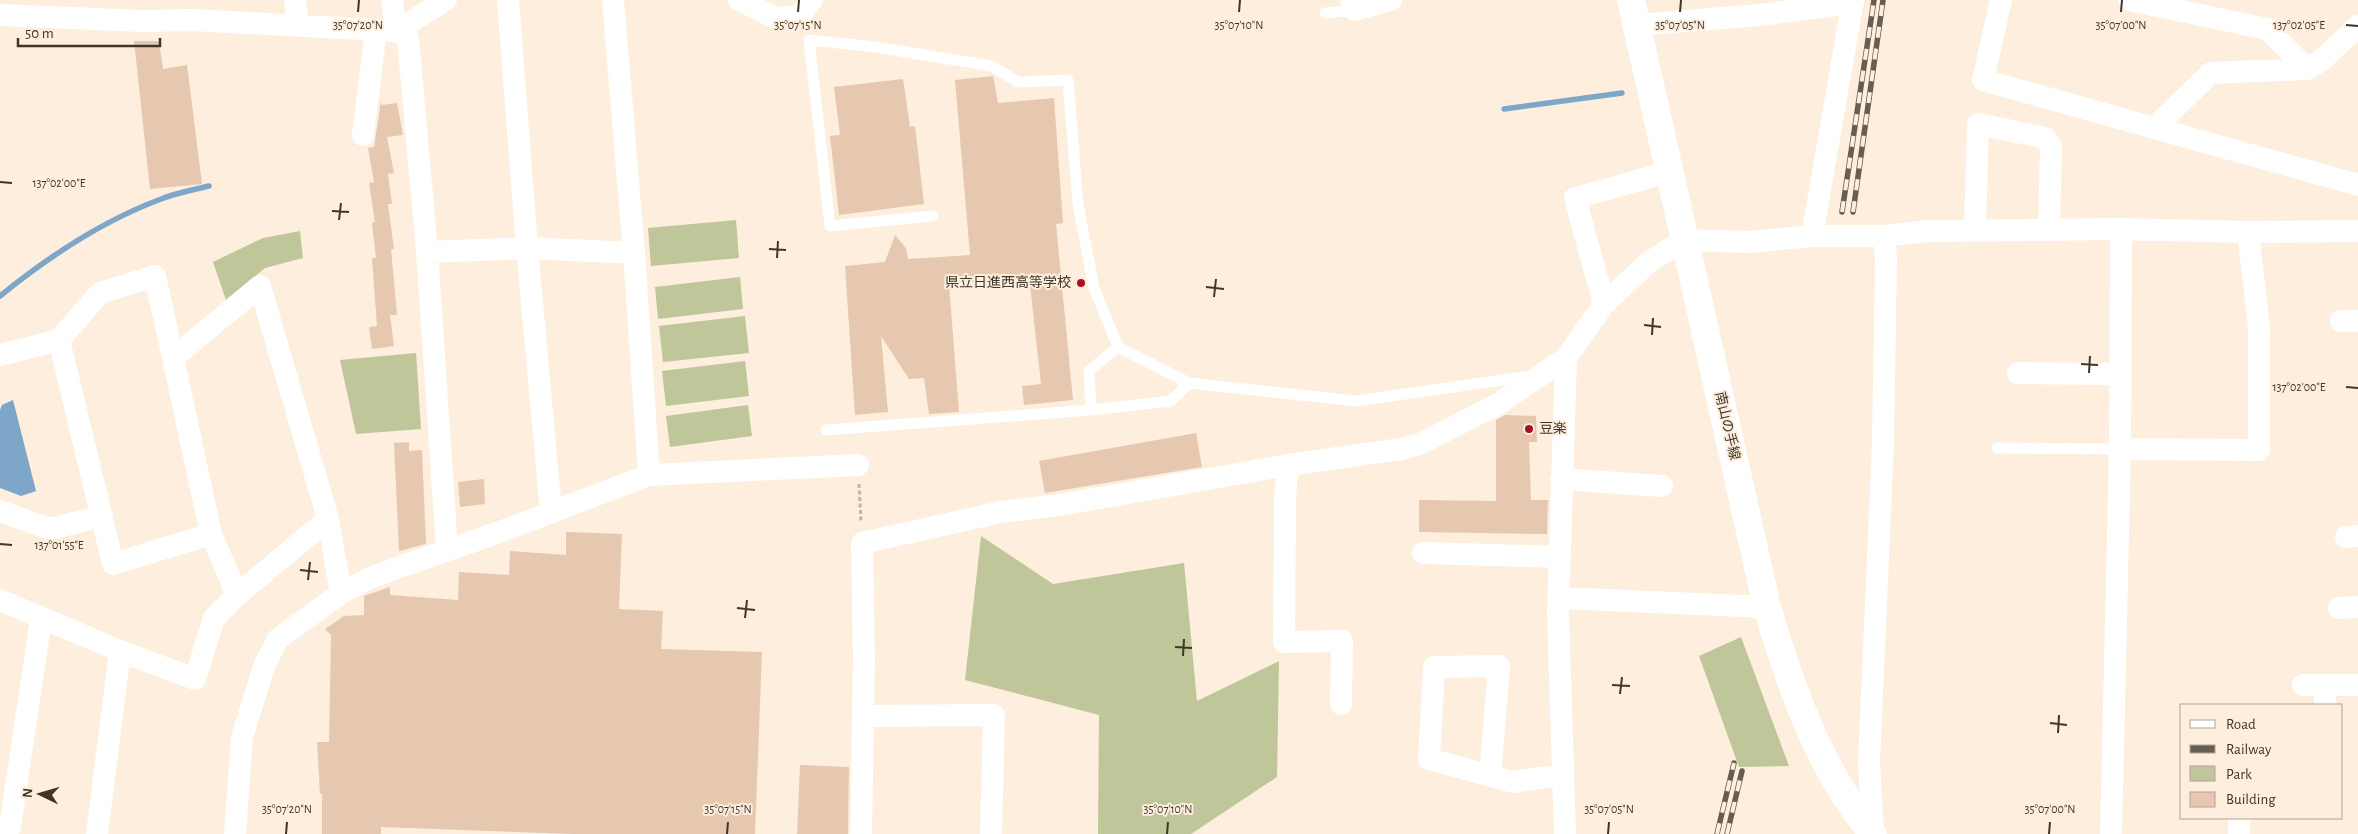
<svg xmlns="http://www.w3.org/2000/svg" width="2358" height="834" viewBox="0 0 2358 834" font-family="'Alegreya Sans','Noto Sans JP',sans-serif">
  <rect width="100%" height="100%" fill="#fdeedd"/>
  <path fill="#bfc699" d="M736 220 739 258 651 266 648 228Z
    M300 231 303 258 265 268 226 300 213 262 263 238Z
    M740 277 743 309 658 319 655 287Z
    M745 316 749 353 663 362 659 326Z
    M416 353 421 429 356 434 340 360Z
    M745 361 749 396 666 406 662 371Z
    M748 405 752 436 670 447 666 416Z
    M981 536 1053 584 1184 563 1197 701 1279 661 1277 777 1191 834H1098L1099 715 965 680Z
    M1741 637 1789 766 1739 767 1699 656Z"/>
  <path fill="#7da6c9" d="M13 400 36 491 21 496 0 488V410L2 405Z"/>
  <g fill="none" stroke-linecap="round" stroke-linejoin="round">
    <path stroke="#7da6c9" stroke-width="5.5" d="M1504 109 1622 93
      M0 296C48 257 102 221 161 199 176 193 193 190 209 186"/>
  </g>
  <path fill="#e6c8b0" d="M134 41H159L163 69 187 65 202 184 150 189Z
    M993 76 998 103 1054 98 1063 223 1056 224 1073 400 1024 405 1022 386 1041 384 1029 276 949 284 959 412 929 414 924 378 909 379 881 336 888 412 855 415 845 266 885 262 895 235 906 248 908 259 970 255 955 80Z
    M903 79 910 127 915 126 924 204 839 215 830 136 840 135 834 87Z
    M381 101 382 105 397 103 403 135 387 137 394 173 388 174 392 204H388L394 249H391L397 315H390L394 346 372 349 369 327 377 326 372 258H376L372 223 375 222 369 183 374 182 368 148 374 147Z
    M1505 415 1536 416 1537 442H1529L1531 500H1548L1547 534 1419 532V500L1496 501V420Z
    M1196 433 1202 467 1045 493 1039 461Z
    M409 442V451L422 450 426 544 399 551 394 443Z
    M484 479 485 504 460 507 458 482Z
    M566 532 622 534 619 609 663 611 661 649 762 652 755 834H572L381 827V834H322V794H320L317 742H329L331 635 325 629 344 616 364 615V596L390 587V595L458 600 459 572 509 575 510 551 566 555Z
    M800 765 849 767 848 834H797Z"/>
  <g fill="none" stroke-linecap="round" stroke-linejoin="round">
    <path stroke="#c3b5a6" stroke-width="3" stroke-dasharray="4 2.5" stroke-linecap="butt" d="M859 484 861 522"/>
    <path stroke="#fff" stroke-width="11" d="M1325 13 1354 10
      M932 216 830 226 809 40 876 47 992 66 1018 82 1068 80 1078 204 1094 288 1118 347 1189 383 1356 401 1530 376
      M1091 410 1089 371 1118 347
      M826 430 1091 410 1171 401 1189 383
      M1997 448 2120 449"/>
    <path stroke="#fff" stroke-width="22" d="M295 0 298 25
      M392 0 396 31 408 38 427 252 447 550
      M508 0 527 248 551 512
      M613 0 634 253 649 475
      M739 0 776 18 800 16 812 0
      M1351 0 1354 10 1391 0
      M2001 0 1983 80 2358 185
      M2129 0 2267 29 2307 69
      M0 15 142 21 193 20 396 31 446 0
      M1637 25 1759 15 1853 3
      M2155 127 2211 73 2307 69 2322 60 2358 26
      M363 135 376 30
      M1975 230 1978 124 2046 138 2051 147 2049 230
      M1812 236 1853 0
      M427 252 527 248 634 253
      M1604 304 1575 198 1669 172
      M2341 321H2358
      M0 355 59 340
      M173 358 155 276 100 293 59 340 113 564 211 534
      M2018 373 2120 374
      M2120 449 2259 450V327L2248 232
      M1288 465 1285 496 1284 642 1342 641 1341 704
      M1561 479 1662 486
      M0 511 50 529 102 516
      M328 519 237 595 211 534 173 358 260 286 328 519 341 593
      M2346 537 2358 536
      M1423 553 1560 557
      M1559 598 1767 607
      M0 600 120 651 195 679 214 618 237 595
      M2339 608 2358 607
      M2303 685H2358
      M2325 685V705
      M864 716 994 715 991 834
      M1490 776 1499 666 1434 667 1429 759 1513 782 1562 775
      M0 826 10 827 41 619
      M97 834 120 651
      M235 834 242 737 265 664 278 639 341 593 370 578 402 566 497 533 649 475 858 465
      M861 834 864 660 862 543 1001 512 1059 505 1288 465 1401 449 1420 444 1498 404 1566 358 1604 304 1649 262 1684 240 1750 242 1812 236H1884L1928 231 2121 229 2248 232 2358 231
      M1565 834 1558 613 1566 358
      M1873 834 1869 762 1883 443 1886 258 1884 236
      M2111 834 2120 449 2121 229
      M2239 834V818"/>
    <path stroke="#fff" stroke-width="28" d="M1631 0 1767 607C1786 671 1808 737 1844 794 1853 808 1863 821 1873 834"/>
    <g stroke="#675d50" stroke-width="5.5">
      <path id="rail" d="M1842 212 1874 0
        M1853 212 1883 0
        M1717 834 1734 763
        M1727 834 1742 771"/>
    </g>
    <use href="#rail" stroke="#fdeedd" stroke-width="4" stroke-dasharray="11" stroke-linecap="butt"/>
  </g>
  <path fill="none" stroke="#3f362a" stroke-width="2" d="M358 12 359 0M798 12 799 0M1239 12 1240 0M1680 12 1681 0M2121 12 2122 0M2346 25 2358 26M0 182 12 183M332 211 349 212M339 220 341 203M769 249 786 250M777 258 778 241M1206 287 1224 289M1214 297 1216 279M1644 325 1661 327M1652 335 1653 318M2081 364 2098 365M2089 373 2090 356M2346 387 2358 388M0 544 12 545M300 570 318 572M308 580 310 562M737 608 755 610M745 618 747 600M1175 647 1192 648M1183 656 1184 639M1612 685 1630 686M1620 694 1622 677M2050 723 2067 725M2058 733 2059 715M286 834 287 822M727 834 728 822M1167 834 1168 822M1608 834 1609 822M2049 834 2050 822"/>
  <g fill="#a81026" stroke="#fdeedd" stroke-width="2">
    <circle cx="1081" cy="283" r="5"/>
    <circle cx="1529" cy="429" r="5"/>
  </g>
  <g text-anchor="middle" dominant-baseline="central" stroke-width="4" stroke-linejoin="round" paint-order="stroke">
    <g font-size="14" fill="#3f362a" stroke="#fdeedd" text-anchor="end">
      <text x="1071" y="283">県立日進西高等学校</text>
      <text x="1539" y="429" text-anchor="start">豆楽</text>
    </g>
    <g font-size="14" fill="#3f362a" stroke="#fdeedd">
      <text transform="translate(1727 426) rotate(77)">南山の手線</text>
    </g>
  </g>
  <g font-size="12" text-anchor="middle" fill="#3f362a" stroke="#fdeedd" stroke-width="4" stroke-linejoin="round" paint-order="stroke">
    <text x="2299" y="29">137°02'05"E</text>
    <text x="358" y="29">35°07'20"N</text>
    <text x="798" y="29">35°07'15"N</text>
    <text x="1239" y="29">35°07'10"N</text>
    <text x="1680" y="29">35°07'05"N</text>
    <text x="2121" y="29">35°07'00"N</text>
    <text x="59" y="187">137°02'00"E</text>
    <text x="2299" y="391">137°02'00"E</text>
    <text x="59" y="549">137°01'55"E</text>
    <text x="287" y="813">35°07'20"N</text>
    <text x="728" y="813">35°07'15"N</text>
    <text x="1168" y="813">35°07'10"N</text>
    <text x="1609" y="813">35°07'05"N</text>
    <text x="2050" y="813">35°07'00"N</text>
  </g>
  <rect x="2180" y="704" width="162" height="115" fill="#fdeedd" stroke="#b1a495"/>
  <rect x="2190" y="720" width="25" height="8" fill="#ffffff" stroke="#b1a495"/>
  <text x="2226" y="729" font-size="15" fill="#3f362a">Road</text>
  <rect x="2190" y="745" width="25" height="8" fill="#675d50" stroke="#b1a495"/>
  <text x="2226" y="754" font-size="15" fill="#3f362a">Railway</text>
  <rect x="2190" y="766" width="25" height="15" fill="#bfc699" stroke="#b1a495"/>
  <text x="2226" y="779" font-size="15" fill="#3f362a">Park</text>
  <rect x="2190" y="792" width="25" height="15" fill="#e6c8b0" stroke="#b1a495"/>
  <text x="2226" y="804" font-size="15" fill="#3f362a">Building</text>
  <g transform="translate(40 794) rotate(275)" stroke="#fdeedd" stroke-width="4" paint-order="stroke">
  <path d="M0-4L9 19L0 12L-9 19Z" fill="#3f362a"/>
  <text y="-8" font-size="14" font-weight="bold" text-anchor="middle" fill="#3f362a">N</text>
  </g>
  <path d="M18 38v8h142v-8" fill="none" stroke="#3f362a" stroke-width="2.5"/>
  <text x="25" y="38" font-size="15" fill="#3f362a" stroke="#fdeedd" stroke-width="4" paint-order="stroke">50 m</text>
</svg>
